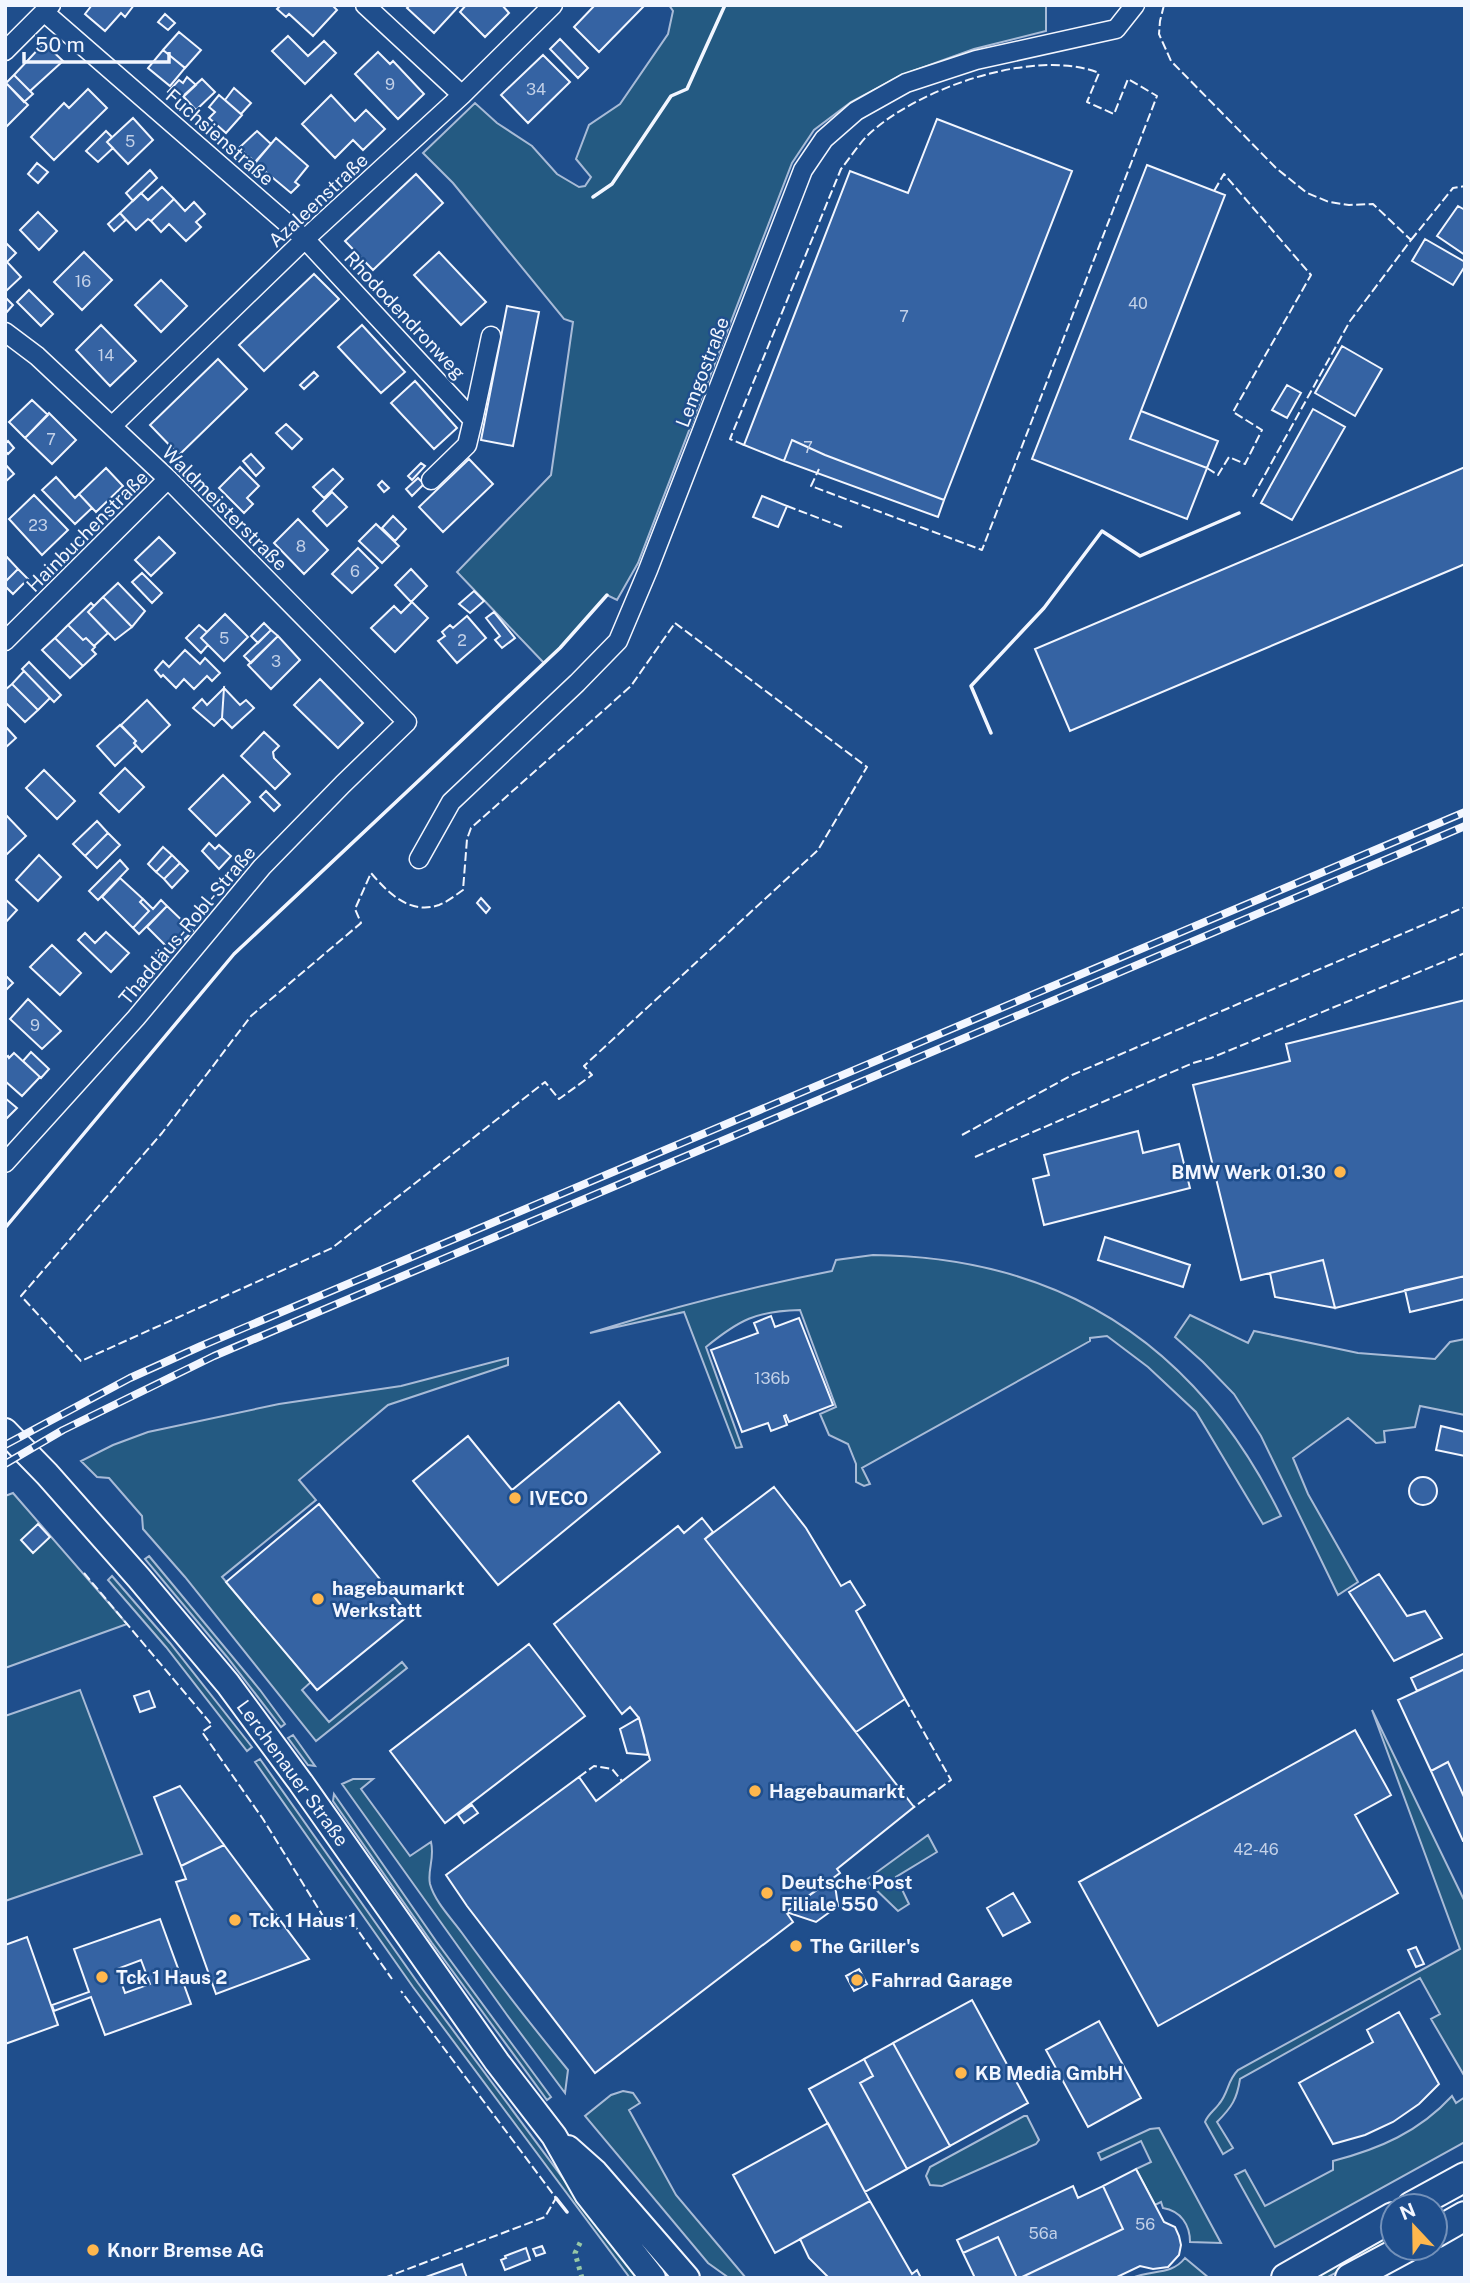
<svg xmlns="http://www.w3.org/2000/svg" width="1470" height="2283" viewBox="0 0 1470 2283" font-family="'Public Sans',sans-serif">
  <rect width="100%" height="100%" fill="#1f4e8c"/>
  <path fill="#245a82" stroke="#a8bbd7" stroke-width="2" d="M669 5H1046V31L974 49 902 75 851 102 814 130 792 163 638 563 617 600 607 595 560 648 544 663 457 572 551 475 573 322 564 319 453 183 423 153 475 103 497 123 532 146 557 174 579 187 585 186 591 177 576 159 589 125 620 104 668 34 673 11Z
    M873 1255C1063 1257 1198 1346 1281 1516L1263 1524 1196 1412 1148 1367 1107 1336 1090 1338V1341L862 1468 870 1484 864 1486 856 1482V1464L848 1444 829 1435 820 1414 836 1407 800 1310C756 1311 739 1320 706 1347L742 1447 736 1448 684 1312 590 1333C670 1308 750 1287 832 1271L836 1260Z
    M1190 1315 1248 1343 1254 1331 1358 1353 1435 1359 1450 1342 1465 1339V1415L1420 1406 1415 1427 1384 1431 1385 1442 1376 1443 1348 1418 1293 1458 1308 1494 1358 1582 1338 1595 1261 1436 1234 1394 1203 1362 1175 1337Z
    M508 1358V1365L388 1405 299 1480 316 1500 222 1577 311 1682 302 1690 329 1722 402 1662 407 1668 316 1741 185 1577 143 1529 142 1516 109 1478 97 1477 81 1461 113 1445 148 1432 279 1404 401 1386Z
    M13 1493 127 1624 5 1668V1496Z
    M149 1556 260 1690 285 1724 281 1727 227 1657 145 1559Z
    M112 1576 170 1643 252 1747 247 1751 166 1647 108 1580Z
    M80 1690 142 1854 5 1901V1716Z
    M1372 1710 1465 1902V2077L1431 2019 1440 2014 1420 1978 1240 2079C1237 2099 1232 2107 1217 2122L1233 2148 1223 2154 1205 2122C1208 2114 1214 2111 1219 2104 1229 2092 1227 2081 1238 2070L1460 1949Z
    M293 1735 315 1766 308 1765 288 1738Z
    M260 1759 418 1983 637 2278H630L413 1987 255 1762Z
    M353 1779H373L361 1789 410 1856 431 1842C435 1859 427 1870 430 1884 435 1902 452 1919 462 1933 496 1980 532 2026 568 2070L565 2093 507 2015 342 1784Z
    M334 1794 436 1941 551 2097 547 2100 432 1943 333 1801Z
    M928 1835 937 1852 896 1877 909 1904 898 1911 866 1880Z
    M623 2091 633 2093 640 2103 629 2110 676 2195 746 2278H729L708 2263 585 2116 611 2095Z
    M1452 2096 1456 2103 1465 2097V2142L1275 2247 1235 2175 1245 2170 1265 2206 1333 2170V2161C1379 2149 1419 2132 1452 2096Z
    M1024 2116H1027L1039 2140 1036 2144 942 2186 930 2185 926 2176 930 2167Z
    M1159 2128 1221 2243 1190 2242C1190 2225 1181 2211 1163 2208L1161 2202 1155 2205 1136 2169 1151 2162 1141 2141 1101 2160 1098 2153 1150 2129Z
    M1393 2233V2243L1326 2278H1313Z
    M1185 2258 1209 2278H1132C1151 2269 1171 2276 1185 2258Z"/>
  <path fill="#3563a3" stroke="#f2f6ff" stroke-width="2" fill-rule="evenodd" d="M92 5H134L125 17 121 13 105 31 85 14Z
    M281 5H332L337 10 313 36 289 14 286 17 277 9Z
    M410 5H456L458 7 434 33 407 8Z
    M466 5H502L509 13 485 37 460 12Z
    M595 5H645L599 52 574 27Z
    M165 14 175 23 168 30 158 22Z
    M179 32 201 50 185 68 163 50Z
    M288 36 308 56 324 41 336 53 305 84 272 51Z
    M560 39 588 68 578 78 550 49Z
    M44 43 63 61 30 91 14 75Z
    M163 50 185 68 170 86 148 68Z
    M378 52 390 64 393 61 424 94 398 119 355 74Z
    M543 55 570 82 528 123 501 95Z
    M14 75 33 94 24 102 6 83Z
    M187 77 196 85 179 101 168 92 179 80 183 83Z
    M202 79 215 92 196 110 183 96Z
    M6 83 28 105 5 128V84Z
    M234 88 251 103 241 114 225 100Z
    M88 89 107 108 54 160 31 137 64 103 69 108Z
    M219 95 242 115 226 133 209 118 215 112 209 107Z
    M331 95 355 121 366 110 385 129 363 150 353 140 335 158 302 124Z
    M133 118 153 140 128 164 107 142Z
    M937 119 1072 171 944 500 825 455 792 440 784 461 744 445 850 171 908 193Z
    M106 131 112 137 107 142 113 148 98 162 86 151Z
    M257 131 271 144 255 162 239 148Z
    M276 138 308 166 295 182 299 185 291 193 255 163Z
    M37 163 48 172 38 183 28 174Z
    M1147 165 1225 195 1130 439 1207 468 1187 519 1032 459Z
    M150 170 157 178 133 201 126 193Z
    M416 174 443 203 373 270 345 241Z
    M162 187 174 199 151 221 148 219 136 230 120 213 141 193 148 200Z
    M174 199 185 211 194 202 205 214 196 222 201 227 186 241 169 224 161 232 151 221Z
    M1458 206 1465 210V255L1437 236Z
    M38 212 57 231 39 250 20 230Z
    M120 213 126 220 114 231 108 224Z
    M1425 239 1465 262V266L1453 285 1412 261Z
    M5 242 16 253 7 262 21 277 5 292Z
    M84 252 112 280 82 310 54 282Z
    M439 252 486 302 461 325 414 275Z
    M314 274 339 299 264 371 239 345Z
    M161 280 187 306 161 332 135 305Z
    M29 290 53 314 41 326 17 302Z
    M5 297 13 305 6 313 5 312Z
    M507 306 539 312 513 446 481 440Z
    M101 325 136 361 110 386 76 350Z
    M362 325 405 372 381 393 338 347Z
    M1342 346 1382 369 1355 416 1315 393Z
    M218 359 247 389 179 455 150 425Z
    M314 372 318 376 304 389 300 385Z
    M415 381 457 428 434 449 391 403Z
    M1287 385 1301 393 1287 418 1272 410Z
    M32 400 48 415 25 438 9 422Z
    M1313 409 1345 427 1292 520 1261 503Z
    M1141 411 1218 441 1207 468 1130 439Z
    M49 413 76 440 52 464 25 438Z
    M286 424 302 439 292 449 276 433Z
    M792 440 825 455 944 500 938 517 784 461Z
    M8 441 14 448 8 454 5 451V444Z
    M251 454 264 468 256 476 243 461Z
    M469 459 493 484 443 532 419 507Z
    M421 463 425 466 412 480 408 476Z
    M5 464 14 474 5 482Z
    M240 467 259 486 247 498 253 504 244 513 219 488Z
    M1465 467V564L1070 731 1035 649Z
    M106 468 123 486 96 512 79 494Z
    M333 469 343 479 324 498 313 487Z
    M56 477 75 498 79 494 92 508 75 524 42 490Z
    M418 478 424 484 412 496 406 489Z
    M382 481 389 488 384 492 378 485Z
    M332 492 347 507 327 526 313 511Z
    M34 495 68 530 42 555 9 519Z
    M762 496 787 506 778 527 753 517Z
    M393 516 406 529 395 541 382 528Z
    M298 519 328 550 304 574 274 543Z
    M376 524 399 546 382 563 359 541Z
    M159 537 175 553 151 576 135 560Z
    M358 548 378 568 352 593 332 574Z
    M5 555 18 569 5 582Z
    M18 569 28 579 13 594 5 586V582Z
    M411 569 427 586 411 602 395 585Z
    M142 573 162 593 152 603 132 582Z
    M118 583 145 611 132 627 103 597Z
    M474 591 484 601 470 613 459 604Z
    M103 597 132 627 115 640 88 612Z
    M412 602 428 618 395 652 371 628 394 606 401 613Z
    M91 603 94 606 88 612 108 633 94 646 86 638 83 640 68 625Z
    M494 612 515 638 502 648 495 640 500 636 486 618Z
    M225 614 248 637 224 661 201 638Z
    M467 616 486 638 457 663 438 641 445 636 442 632 450 625 453 628Z
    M264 623 271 630 258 643 251 636Z
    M68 625 83 640 86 638 95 647 92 650 96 654 83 666 55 638Z
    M199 625 207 632 201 638 208 645 201 653 186 638Z
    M271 630 278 636 251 663 244 656Z
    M278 636 300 660 271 689 248 665Z
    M55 638 83 666 70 678 42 650Z
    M185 650 200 664 205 658 220 673 212 681 207 676 194 689 184 679 176 688 163 675 161 677 155 670 163 661 169 667Z
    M29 662 61 695 54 702 22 669Z
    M24 671 50 698 38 710 12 684Z
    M320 679 363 723 338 748 294 705Z
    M12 684 38 710 25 722 5 702V690Z
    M224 688 240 705 246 700 254 708 232 728 222 718Z
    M224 688 222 718 214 726 193 708 202 699 207 705Z
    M147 700 170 725 142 752 134 743 136 741 121 725Z
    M120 725 136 741 134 743 136 746 115 766 97 746Z
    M5 726 16 738 5 748Z
    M264 732 279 746 273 752 274 758 290 774 275 789 241 756Z
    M125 768 144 787 119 812 100 793Z
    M44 770 75 801 57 819 26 788Z
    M223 775 250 802 216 836 189 809Z
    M266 791 280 805 274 811 260 797Z
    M5 814 26 836 5 856Z
    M97 821 108 833 85 856 73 844Z
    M108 833 120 845 97 868 85 856Z
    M209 843 215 849 219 845 231 856 219 869 202 851Z
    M163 847 172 855 156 872 148 864Z
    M39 855 61 877 38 901 16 880Z
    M172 855 180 863 164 879 156 872Z
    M120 860 128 869 98 900 89 891Z
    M180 863 188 871 172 888 164 879Z
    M120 878 143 899 140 902 149 911 133 928 102 897Z
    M481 898 490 908 486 913 477 903Z
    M5 899 17 910 5 923Z
    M143 899 153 909 161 900 167 906 139 934 133 928 149 911 140 902Z
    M167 906 193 931 172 952 147 927Z
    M106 932 129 953 111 972 78 940 85 933 95 943Z
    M52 945 81 973 60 995 30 967Z
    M5 975 13 983 5 991Z
    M28 999 61 1031 42 1049 10 1019Z
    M1465 1000V1276L1335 1308 1323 1260 1241 1280 1193 1085 1290 1061 1286 1044Z
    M31 1052 49 1069 41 1078 23 1061Z
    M14 1053 40 1077 22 1096 5 1081V1058L8 1056 9 1058Z
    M5 1098 17 1108 5 1120Z
    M1138 1131 1143 1153 1179 1144 1190 1188 1044 1225 1033 1179 1049 1175 1044 1155Z
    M1105 1237 1190 1265 1183 1287 1098 1260Z
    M1323 1260 1335 1308 1275 1297 1270 1273Z
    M1465 1276V1299L1410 1312 1405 1290Z
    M771 1316 775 1327 799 1318 833 1405 789 1422 786 1415 784 1416 787 1425 771 1431 768 1423 742 1432 711 1350 758 1333 754 1323Z
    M619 1402 660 1452 498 1585 413 1481 468 1436 512 1490Z
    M1441 1426 1465 1432V1456L1436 1450Z
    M1409 1491a14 14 0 1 1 28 0a14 14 0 1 1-28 0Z
    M774 1487 806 1528 841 1586 850 1581 865 1605 856 1611 905 1699 856 1732 705 1539Z
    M319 1504 409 1615 317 1690 226 1582Z
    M702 1518 713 1532 705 1539 914 1807 837 1869 840 1873 786 1912 793 1922 595 2073 467 1906 446 1875 579 1777 596 1801 650 1760 639 1718 630 1707 622 1714 554 1624 678 1526 684 1533Z
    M38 1524 50 1537 33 1553 21 1540Z
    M1379 1574 1407 1616 1425 1611 1442 1638 1394 1661 1349 1592Z
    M529 1644 585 1716 445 1823 390 1751Z
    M1465 1653V1669L1417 1691 1411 1678Z
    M1465 1669V1799L1448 1762 1431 1771 1398 1700Z
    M149 1691 155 1707 140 1712 134 1696Z
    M639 1718 644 1736 648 1755 627 1753 620 1729Z
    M1355 1730 1391 1795 1355 1815 1398 1893 1158 2026 1079 1882Z
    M1448 1762 1465 1799V1841H1463L1431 1771Z
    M180 1786 224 1845 181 1866 154 1797Z
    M472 1805 478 1813 464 1823 458 1815Z
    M224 1845 309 1959 216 1994 176 1882 186 1879 181 1866Z
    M834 1878 838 1906 816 1922 786 1912Z
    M1013 1893 1030 1922 1003 1936 987 1908Z
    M160 1919 191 2004 105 2035 91 1997 54 2011 52 2005 89 1992 74 1949ZM141 1960 150 1984 125 1993 117 1969Z
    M27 1937 58 2025 5 2044V1945Z
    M1416 1947 1424 1964 1416 1967 1408 1950Z
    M859 1969 867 1984 854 1991 846 1976Z
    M972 2000 1028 2103 950 2146 893 2043Z
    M1399 2012 1439 2084 1419 2104 1393 2122 1365 2135 1333 2144 1299 2083 1373 2042 1367 2030Z
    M1099 2021 1141 2098 1088 2127 1046 2050Z
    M893 2043 950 2146 907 2169 860 2083 873 2076 864 2059Z
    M864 2059 873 2076 860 2083 907 2169 865 2192 809 2089Z
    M828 2123 870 2201 775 2253 733 2175Z
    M1136 2169 1164 2222 1175 2227 1179 2236 1181 2245 1179 2255 1168 2267 1153 2269 1140 2266 1115 2278H1020L1123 2229 1103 2186Z
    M1073 2186 1078 2198 1103 2186 1123 2229 1020 2278H1017L998 2237 963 2253 957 2240Z
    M870 2201 912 2274 917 2270 921 2278H829L809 2258 800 2239Z
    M998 2237 1017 2278H975L963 2253Z
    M542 2246 545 2253 536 2256 533 2249Z
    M526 2248 530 2260 505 2270 501 2260 506 2258 505 2256Z
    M462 2264 467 2278H423Z"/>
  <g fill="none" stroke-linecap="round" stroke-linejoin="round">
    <g stroke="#f2f6ff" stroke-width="21">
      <path id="street" d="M365 5 462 95
        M44 12 305 239 473 420 491 336
        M5 51 51 5
        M5 332 37 356 168 479 407 722 343 784 262 867 136 1018 5 1163
        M112 426 305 239 462 95 553 5
        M431 480 467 445 473 420
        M5 641 168 479
        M419 859 451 802 577 683 618 641 648 570 803 170 824 139 856 111 906 83 976 60 1116 29 1135 5"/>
    </g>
    <g stroke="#f2f6ff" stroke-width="28">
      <path id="secondary" d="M5 1431 47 1474 139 1578 228 1684 301 1783 497 2062 554 2136 587 2194 653 2278
        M568 2148 595 2172 687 2278"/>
    </g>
    <g stroke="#f2f6ff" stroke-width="32">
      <path id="primary" d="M1412 2206 1465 2177
        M1435 2233 1465 2216
        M1286 2278 1393 2217
        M1350 2278 1406 2248"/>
    </g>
    <use href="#street" stroke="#1f4e8c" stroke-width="18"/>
    <use href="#secondary" stroke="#1f4e8c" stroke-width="24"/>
    <use href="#primary" stroke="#1f4e8c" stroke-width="28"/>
    <g stroke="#f2f6ff" stroke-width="8">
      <path id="rail" d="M5 1445 130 1378 201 1346 1465 812
        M5 1464 63 1430 214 1356 1465 826"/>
    </g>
    <use href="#rail" stroke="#1f4e8c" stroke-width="5" stroke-dasharray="16" stroke-linecap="butt"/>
    <path stroke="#97c8a6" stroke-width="5" stroke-dasharray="3.5 5" stroke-linecap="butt" d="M582 2278 575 2253 582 2239"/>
    <path stroke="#f2f6ff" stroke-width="2" stroke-dasharray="9 3.5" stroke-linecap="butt" d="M1164 5 1160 21 1159 34 1171 61 1276 168 1307 193 1329 202 1349 205 1373 204 1411 240 1350 321 1252 498
      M1411 240 1453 188 1465 186
      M744 445 730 439 841 169C850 158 858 145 868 135 916 89 1035 47 1099 73L1087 102 1114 114 1128 79 1157 96 982 550 811 486 819 469
      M1207 468 1218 475 1229 457 1245 464 1262 430 1233 412 1311 275 1224 174 1214 191
      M787 506 842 527
      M675 623 867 767 818 850 584 1066 592 1075 559 1099 545 1082 332 1248 81 1361 21 1296 162 1133 251 1016 361 923 355 909 371 873C388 893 410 915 439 905 447 902 456 895 463 890L467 839 471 828 631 686Z
      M962 1135 1072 1075 1465 907
      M975 1157 1193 1063 1211 1058 1465 953
      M84 1573 212 1725 202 1732 263 1819 331 1929 348 1916 392 1979
      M905 1699 951 1780 914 1807
      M579 1777 594 1766 612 1769 622 1781
      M384 2278 545 2217 556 2198 401 1991"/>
    <path stroke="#f2f6ff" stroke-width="3.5" d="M593 197 612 184 671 96 687 89 725 5
      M991 733 971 686 1044 608 1102 531 1140 556 1239 513
      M5 1228 234 954 560 648 607 595
      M556 2198 567 2212"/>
  </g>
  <g fill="#ffb74d" stroke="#1f4e8c" stroke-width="2.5">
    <circle cx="1340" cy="1172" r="7"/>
    <circle cx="515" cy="1498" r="7"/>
    <circle cx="318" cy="1599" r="7"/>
    <circle cx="755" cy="1791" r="7"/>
    <circle cx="767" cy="1893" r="7"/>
    <circle cx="235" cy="1920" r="7"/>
    <circle cx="796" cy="1946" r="7"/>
    <circle cx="102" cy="1977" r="7"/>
    <circle cx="857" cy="1980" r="7"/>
    <circle cx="961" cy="2073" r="7"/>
    <circle cx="93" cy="2250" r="7"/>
  </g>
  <g text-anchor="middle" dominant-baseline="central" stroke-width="5" stroke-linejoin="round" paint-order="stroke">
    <g font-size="16" fill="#c3d1e8">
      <text x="390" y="84">9</text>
      <text x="536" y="89">34</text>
      <text x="130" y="141">5</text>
      <text x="83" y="281">16</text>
      <text x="1138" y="303">40</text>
      <text x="904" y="316">7</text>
      <text x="106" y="355">14</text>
      <text x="51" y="439">7</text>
      <text x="808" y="447">7</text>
      <text x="38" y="525">23</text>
      <text x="301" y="546">8</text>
      <text x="355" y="571">6</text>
      <text x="224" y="638">5</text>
      <text x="462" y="640">2</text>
      <text x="276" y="661">3</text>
      <text x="35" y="1025">9</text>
      <text x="772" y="1378">136b</text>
      <text x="1256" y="1849">42-46</text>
      <text x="1145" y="2224">56</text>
      <text x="1043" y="2233">56a</text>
    </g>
    <g font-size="19" fill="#f2f6ff" stroke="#1f4e8c">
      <text transform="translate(220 137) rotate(41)">Fuchsienstraße</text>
      <text transform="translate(318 200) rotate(-43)">Azaleenstraße</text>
      <text transform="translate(405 315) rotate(47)">Rhododendronweg</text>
      <text transform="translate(702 372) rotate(-69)">Lemgostraße</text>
      <text transform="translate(225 508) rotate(45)">Waldmeisterstraße</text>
      <text transform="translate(87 531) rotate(-45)">Hainbuchenstraße</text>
      <text transform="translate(187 925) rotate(-50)">Thaddäus-Robl-Straße</text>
      <text transform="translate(293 1773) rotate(54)">Lerchenauer Straße</text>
    </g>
    <g font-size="19" font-weight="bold" fill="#f2f6ff" stroke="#1f4e8c" text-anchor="start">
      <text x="1326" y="1172" text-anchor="end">BMW Werk 01.30</text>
      <text x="529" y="1498">IVECO</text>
      <text x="332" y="1588">hagebaumarkt<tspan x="332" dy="22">Werkstatt</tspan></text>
      <text x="769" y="1791">Hagebaumarkt</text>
      <text x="781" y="1882">Deutsche Post<tspan x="781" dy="22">Filiale 550</tspan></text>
      <text x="249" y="1920">Tck 1 Haus 1</text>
      <text x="810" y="1946">The Griller's</text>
      <text x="116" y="1977">Tck 1 Haus 2</text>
      <text x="871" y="1980">Fahrrad Garage</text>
      <text x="975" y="2073">KB Media GmbH</text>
      <text x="107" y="2250">Knorr Bremse AG</text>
    </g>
  </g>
  <rect width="1470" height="2283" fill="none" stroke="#f2f6ff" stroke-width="14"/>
  <g transform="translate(1414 2227) rotate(338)"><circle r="33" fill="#1f4e8c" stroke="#7391ba" stroke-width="2"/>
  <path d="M0-5L12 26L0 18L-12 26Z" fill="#ffb74d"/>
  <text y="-10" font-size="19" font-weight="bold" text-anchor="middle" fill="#f2f6ff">N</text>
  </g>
  <path d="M24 52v10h145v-10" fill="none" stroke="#f2f6ff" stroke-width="3.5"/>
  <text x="35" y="52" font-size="21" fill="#f2f6ff" stroke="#1f4e8c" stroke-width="5" paint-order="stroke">50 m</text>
</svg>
